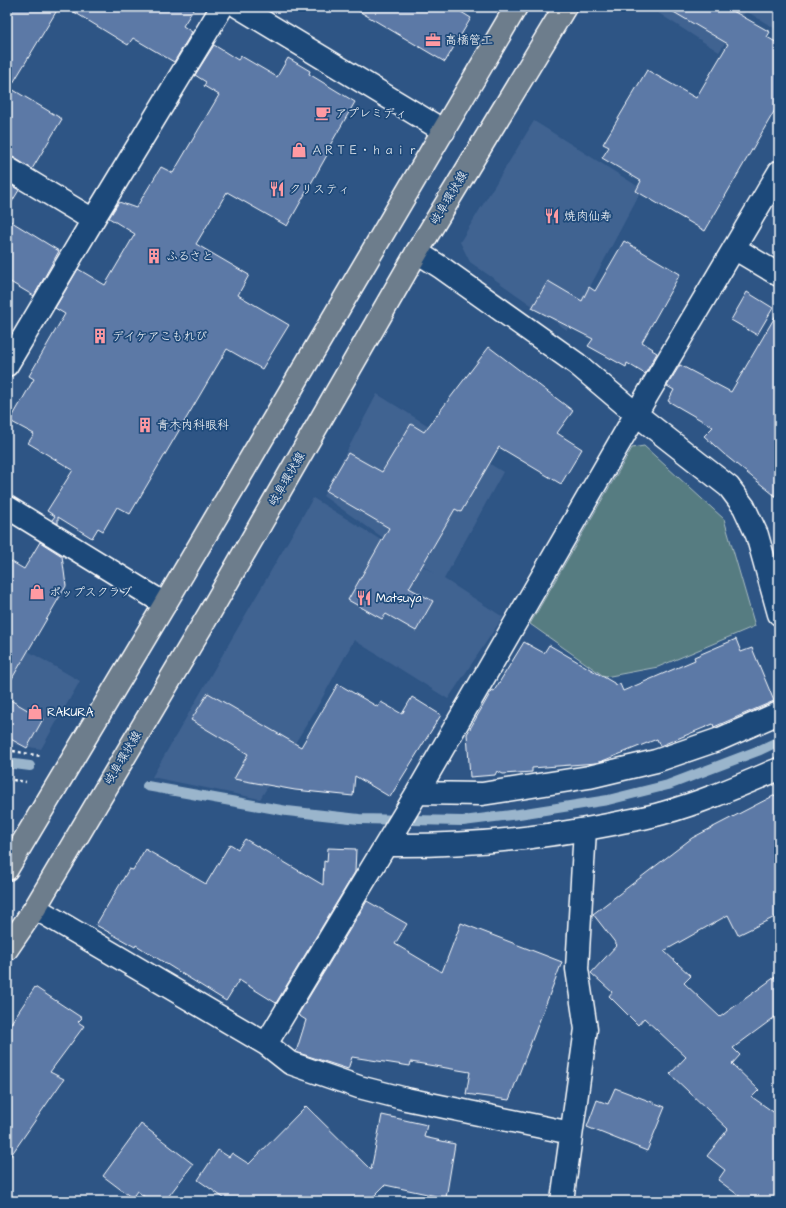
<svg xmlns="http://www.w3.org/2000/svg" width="786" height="1208" viewBox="0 0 786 1208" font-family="'Architects Daughter','Klee One',sans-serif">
  <rect width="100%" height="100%" fill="#2e5585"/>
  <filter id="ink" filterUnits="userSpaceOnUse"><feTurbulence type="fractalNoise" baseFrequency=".025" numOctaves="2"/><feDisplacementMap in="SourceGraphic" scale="8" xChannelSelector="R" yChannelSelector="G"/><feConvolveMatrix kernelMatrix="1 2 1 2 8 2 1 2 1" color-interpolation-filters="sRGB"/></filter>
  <g filter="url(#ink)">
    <path fill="#406391" d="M649 7H779V31L746 11 719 52Z
      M534 121 642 189 567 330 470 262 460 242Z
      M377 394 503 472 444 579 503 617 448 699 354 640 315 711 260 799 152 777 313 498 434 573 323 496Z
      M7 639 80 681 41 749 7 743Z"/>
    <path fill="#567b81" stroke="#aabdc0" d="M644 446 724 519 755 626 658 667 605 677 530 624 632 448Z"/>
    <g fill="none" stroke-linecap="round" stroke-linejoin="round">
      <path stroke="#9ab5cc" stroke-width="10" d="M7 763 30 766
        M147 786 287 811 359 819 463 821 519 814 608 800 668 785 760 750 779 741"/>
    </g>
    <path fill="#5b79a6" stroke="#fff" d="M7 7H59L10 88 62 119 32 169 13 157 7 156Z
      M66 7H195L183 26 192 32 174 62 133 38 128 45Z
      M352 7H453L471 18 445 62Z
      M665 7H726L770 32 767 37 779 44V103L705 231 636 191 641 181 602 158 609 147 603 144 647 70 696 98 728 44Z
      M214 45 238 60 241 56 277 77 288 58 310 71 309 74 355 102 329 147 331 148 287 226 227 192 196 244 249 275 238 295 289 325 262 369 227 349 130 514 117 507 103 531 98 528 92 538 58 517V524L52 520 55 516 47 511 73 470 28 443 34 434 10 421 34 379 29 376 65 314 55 308 78 269 105 285 135 234 109 218 119 202 136 208 161 167 173 173 219 95 204 86 206 82 195 75Z
      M7 183 19 190 7 210Z
      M7 219 59 251 34 296 7 280Z
      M624 241 680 274 642 342 653 349 652 350 657 353 645 374 627 363 626 367 588 346 593 339 532 308 548 281 582 301 589 287 595 291Z
      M747 292 773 308 757 335 731 320Z
      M779 310V499L725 455 704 436 713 427 668 401 674 390 667 386 680 365 731 392Z
      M489 347 573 411 557 433 582 449 561 484 499 447 461 512 455 509 409 588 433 601 416 631 386 614 382 619 348 600 389 528 326 491 348 453 382 472 411 424 424 432Z
      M40 542 62 556 66 586 7 687V559L24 569Z
      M736 639 741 652 752 648 774 701 714 727 713 724 660 746 657 739 605 760 596 763 532 768V772L503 774 497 771 495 775 470 777 467 734 492 690 494 691 524 642 544 653 549 645 614 683 615 685 620 684 623 691 695 660 694 657Z
      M338 684 378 707 381 702 402 714 412 697 441 715 390 797 355 776 353 796 295 790 234 779 248 754 191 720 208 693 301 747Z
      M7 698 43 719 27 748 7 737Z
      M779 793V915L738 935 728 915 664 951 691 976 684 983 720 1017 779 974V1014L733 1048 740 1055 732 1064 759 1090 752 1097 779 1116V1201H746L718 1180 725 1170 707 1156 728 1129 670 1074 686 1057 644 1018 638 1025 609 996 612 992 591 973 617 945 593 914 692 838Z
      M245 839 323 885 324 861 327 862 328 848 356 849 355 872 276 1003 239 980 226 1001 136 945 135 947 96 925 129 869 133 870 145 849 206 884 230 844 238 849Z
      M367 901 407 924 395 944 442 972 461 923 562 962 509 1100 466 1094 470 1072 411 1062 410 1066 352 1057 348 1069 296 1052 306 1020 298 1015Z
      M35 987 82 1018 78 1022 84 1026 50 1072 64 1079 7 1161V1029Z
      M615 1088 665 1107 647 1151 587 1127 597 1100 608 1104Z
      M306 1106 371 1170 382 1115 427 1125 424 1137 455 1144 446 1198 385 1185 369 1201H228L198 1180 218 1150 229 1157 232 1153 249 1164Z
      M141 1124 193 1164 165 1201H150L137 1191 132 1198 103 1176Z"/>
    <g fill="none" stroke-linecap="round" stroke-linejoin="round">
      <g stroke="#fff" stroke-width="25">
        <path id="minor" d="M239 7 444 131
          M7 168 93 220
          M734 248 779 275
          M7 365 93 220 222 7
          M636 414 729 487 744 507 757 535 779 614
          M7 507 165 604
          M417 793 636 414 779 172
          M386 845C462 846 538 839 613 824 629 820 647 818 663 813 703 802 741 785 779 769
          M35 908 266 1044 417 793 482 794 589 777 656 761 720 739 779 713
          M266 1044 290 1063 359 1087 406 1099 571 1133
          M562 1201 586 1029 577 969 585 829"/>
      </g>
      <g stroke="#fff" stroke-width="25">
        <path id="tertiary" d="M417 252 442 268 577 364 636 414"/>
      </g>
      <g stroke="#fff" stroke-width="25">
        <path id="primary" d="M7 869 165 604 516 7
          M7 949 35 908 209 614 417 252 565 7"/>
      </g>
      <path stroke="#fff" stroke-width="2.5" stroke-dasharray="3 3" stroke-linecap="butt" d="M7 750 41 756
        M7 779 26 782"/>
      <use href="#minor" stroke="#1f4a7a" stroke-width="22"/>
      <use href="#tertiary" stroke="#1f4a7a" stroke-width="22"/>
      <use href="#primary" stroke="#6d7d8c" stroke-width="22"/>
    </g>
  </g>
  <defs>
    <g id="office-bare" transform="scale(1.2)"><path d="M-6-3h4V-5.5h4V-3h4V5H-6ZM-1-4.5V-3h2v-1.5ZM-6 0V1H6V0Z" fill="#ff9aa2" stroke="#1f4a7a" stroke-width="2.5" paint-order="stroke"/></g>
    <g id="cafe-bare" transform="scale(1.2)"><path d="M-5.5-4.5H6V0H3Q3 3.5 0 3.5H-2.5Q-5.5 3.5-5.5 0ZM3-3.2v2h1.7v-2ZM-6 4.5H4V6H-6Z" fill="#ff9aa2" stroke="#1f4a7a" stroke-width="2.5" paint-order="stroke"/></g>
    <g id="shop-bare" transform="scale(1.2)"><path d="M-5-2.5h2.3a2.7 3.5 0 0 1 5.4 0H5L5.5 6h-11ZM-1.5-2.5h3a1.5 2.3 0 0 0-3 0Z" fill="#ff9aa2" stroke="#1f4a7a" stroke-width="2.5" paint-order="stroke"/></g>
    <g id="restaurant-bare" transform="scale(1.2)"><path d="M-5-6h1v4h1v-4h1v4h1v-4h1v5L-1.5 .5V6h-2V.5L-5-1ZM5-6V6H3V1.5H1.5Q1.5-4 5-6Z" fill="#ff9aa2" stroke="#1f4a7a" stroke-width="2.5" paint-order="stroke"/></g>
    <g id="building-bare" transform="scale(1.2)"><path d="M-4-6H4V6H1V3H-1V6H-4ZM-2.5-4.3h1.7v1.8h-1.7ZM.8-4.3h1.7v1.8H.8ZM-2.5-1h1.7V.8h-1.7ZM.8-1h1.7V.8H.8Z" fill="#ff9aa2" stroke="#1f4a7a" stroke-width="2.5" paint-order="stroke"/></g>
  </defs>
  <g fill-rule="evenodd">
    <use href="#office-bare" x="433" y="40"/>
    <use href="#cafe-bare" x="323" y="113"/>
    <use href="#shop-bare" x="299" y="150"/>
    <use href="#restaurant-bare" x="277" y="189"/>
    <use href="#restaurant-bare" x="552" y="216"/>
    <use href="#building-bare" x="154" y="256"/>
    <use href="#building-bare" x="100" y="336"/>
    <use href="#building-bare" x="145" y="425"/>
    <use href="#shop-bare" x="37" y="592"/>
    <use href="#restaurant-bare" x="364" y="598"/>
    <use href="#shop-bare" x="35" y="712"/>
  </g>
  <g text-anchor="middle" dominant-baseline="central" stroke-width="3.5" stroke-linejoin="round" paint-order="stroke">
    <g font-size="12" fill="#fff" stroke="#1f4a7a" text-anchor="start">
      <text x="445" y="40">高橋管工</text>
      <text x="335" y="113">アプレミディ</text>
      <text x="311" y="150">ＡＲＴＥ・ｈａｉｒ</text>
      <text x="289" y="189">クリスティ</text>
      <text x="564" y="216">焼肉仙寿</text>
      <text x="166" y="256">ふるさと</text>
      <text x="112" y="336">デイケアこもれび</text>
      <text x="157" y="425">青木内科眼科</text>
      <text x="49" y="592">ポップスクラブ</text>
      <text x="376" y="598">Matsuya</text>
      <text x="47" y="712">RAKURA</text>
    </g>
    <g font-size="12" fill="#fff" stroke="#1f4a7a">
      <text transform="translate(449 198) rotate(-59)">岐阜環状線</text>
      <text transform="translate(287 479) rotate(-60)">岐阜環状線</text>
      <text transform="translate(123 758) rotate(-59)">岐阜環状線</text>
    </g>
  </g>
  <rect width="786" height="1208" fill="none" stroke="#1f4a7a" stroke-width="24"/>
  <rect x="12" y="12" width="762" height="1184" fill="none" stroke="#fff" stroke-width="1.5" filter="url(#ink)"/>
</svg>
